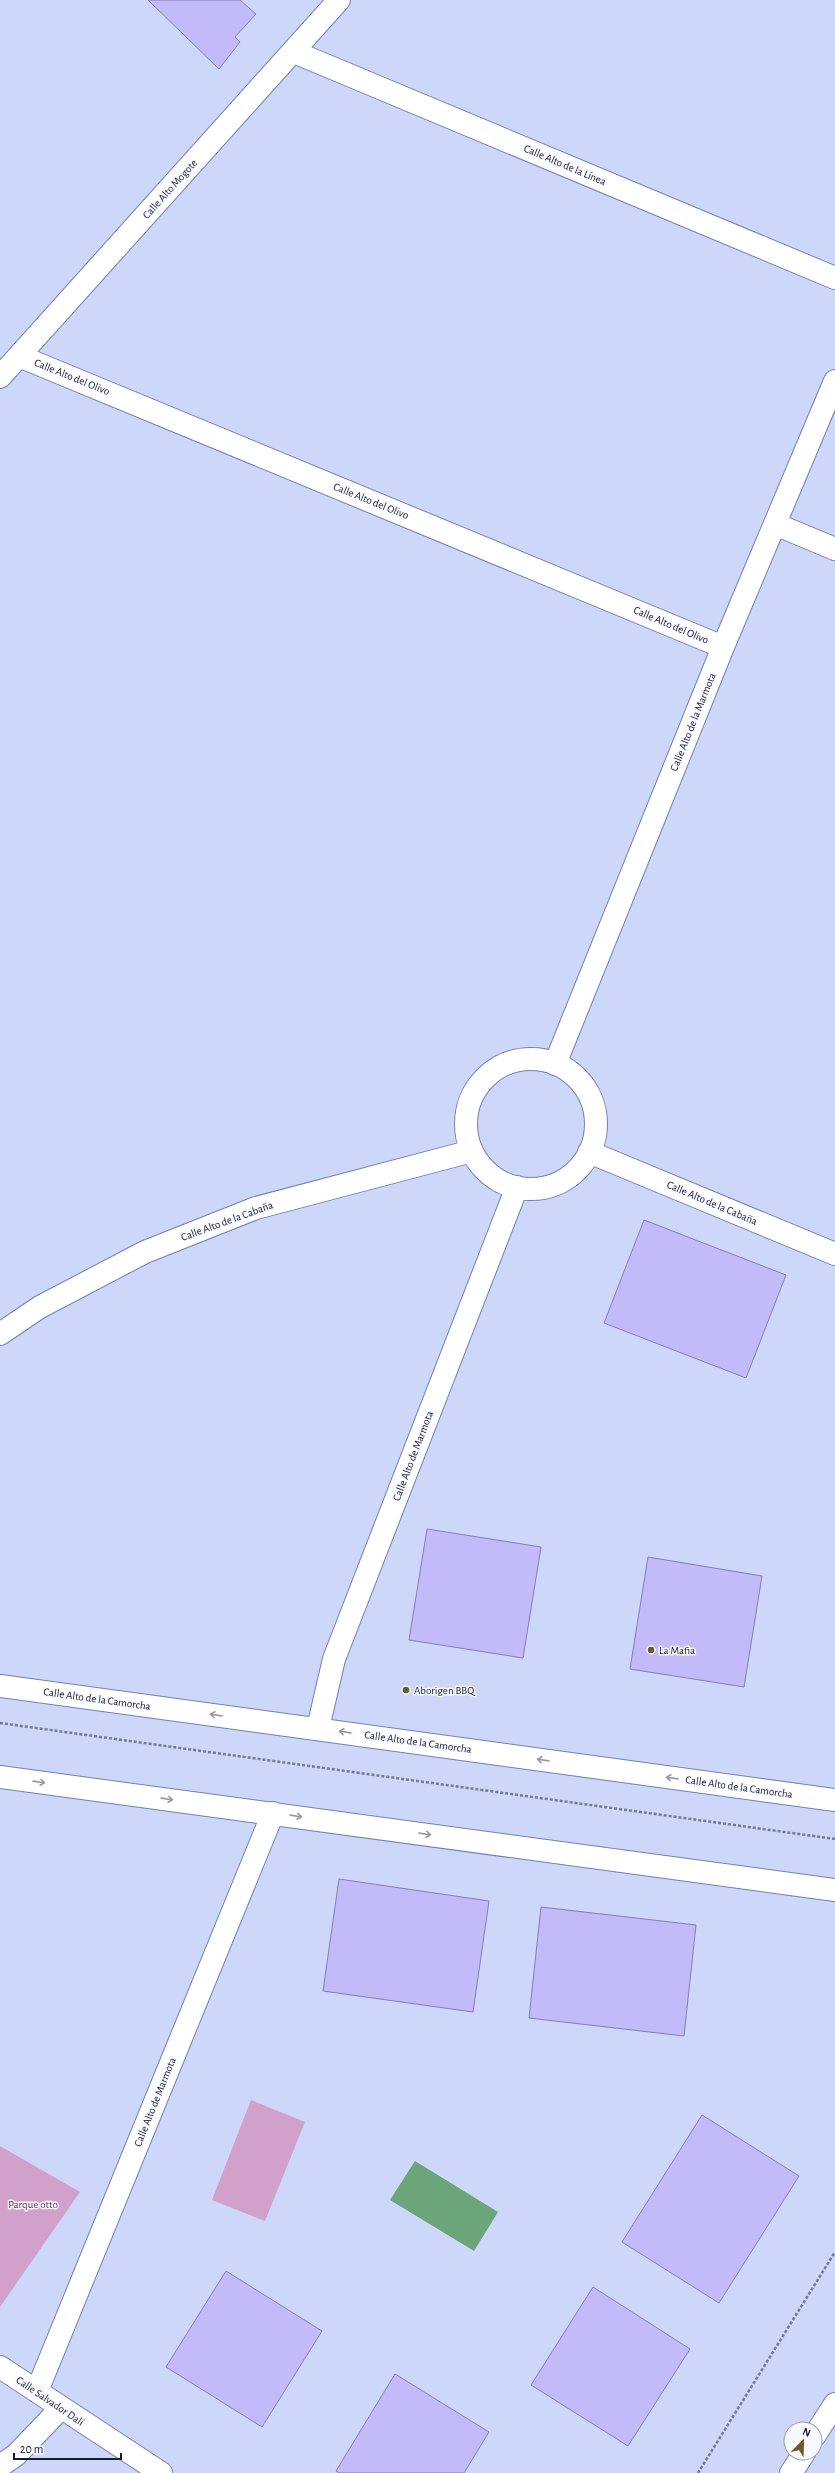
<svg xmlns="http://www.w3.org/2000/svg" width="835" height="2473" viewBox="0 0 835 2473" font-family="'Alegreya Sans',sans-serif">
  <rect width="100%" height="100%" fill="#ccd7f9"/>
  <path fill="#d2a1cb" d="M251 2100 305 2122 265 2221 212 2200Z
    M0 2146 80 2192 0 2307Z"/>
  <path fill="#6ba579" d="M415 2161 498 2212 474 2251 390 2200Z"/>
  <path fill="#c3bafa" stroke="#857db3" d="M148 0H240L256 14 235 37 240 42 219 69Z
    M644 1220 786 1275 746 1378 604 1323Z
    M427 1529 541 1547 523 1658 409 1640Z
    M648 1557 762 1576 744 1687 630 1669Z
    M339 1879 489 1901 473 2012 323 1991Z
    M541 1907 696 1925 684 2036 529 2018Z
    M702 2115 799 2176 719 2303 622 2242Z
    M226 2271 322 2331 262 2427 166 2367Z
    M593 2287 690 2349 628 2446 531 2385Z
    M395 2374 489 2432 464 2473H339L336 2471Z"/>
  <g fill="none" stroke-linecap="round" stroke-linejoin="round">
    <g stroke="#7180b4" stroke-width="24">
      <path id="street" d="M294 52 835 278
        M19 356 723 647
        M0 377 339 0
        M775 524 835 549
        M466 1124a65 65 0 1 1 130 0a65 65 0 1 1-130 0Z
        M555 1064 723 647 835 381
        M589 1152 835 1254
        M0 1334 40 1307 145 1252 256 1208 472 1151
        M318 1728 334 1659 517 1187
        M0 2367 161 2473
        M37 2391 273 1813
        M0 2466 16 2455 61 2408"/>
    </g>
    <g stroke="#7180b4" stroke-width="24">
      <path id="secondary" d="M0 1686 835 1800
        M0 1777 835 1890
        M815 2435 835 2404
        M791 2473 804 2453"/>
    </g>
    <path stroke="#727a95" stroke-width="2.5" stroke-dasharray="3 2" stroke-linecap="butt" d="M0 1723 835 1839
      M698 2473 835 2252"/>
    <use href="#street" stroke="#fff" stroke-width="22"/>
    <use href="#secondary" stroke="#fff" stroke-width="22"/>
  </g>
  <defs><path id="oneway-shaft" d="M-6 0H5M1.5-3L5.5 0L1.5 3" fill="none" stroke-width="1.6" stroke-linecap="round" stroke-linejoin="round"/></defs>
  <g stroke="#9698a1">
    <use href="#oneway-shaft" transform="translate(216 1715) rotate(-172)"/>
    <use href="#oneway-shaft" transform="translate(345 1732) rotate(-172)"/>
    <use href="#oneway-shaft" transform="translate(543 1760) rotate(-172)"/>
    <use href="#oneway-shaft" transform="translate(672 1778) rotate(-172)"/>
    <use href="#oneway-shaft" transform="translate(39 1782) rotate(8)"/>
    <use href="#oneway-shaft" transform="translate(167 1799) rotate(8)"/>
    <use href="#oneway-shaft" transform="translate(296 1816) rotate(8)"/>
    <use href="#oneway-shaft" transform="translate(425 1834) rotate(8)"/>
  </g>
  <g fill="#6c5b29" stroke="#f7f9ff" stroke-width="1.5">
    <circle cx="651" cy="1650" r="4"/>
    <circle cx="406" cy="1690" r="4"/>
  </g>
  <g text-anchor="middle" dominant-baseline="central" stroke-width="3" stroke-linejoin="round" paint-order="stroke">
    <g font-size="11" fill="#161b2f" stroke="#f7f9ff">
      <text transform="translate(565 165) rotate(23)">Calle Alto de la Línea</text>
      <text transform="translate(170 189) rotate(-48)">Calle Alto Mogote</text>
      <text transform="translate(72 377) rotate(22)">Calle Alto del Olivo</text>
      <text transform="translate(371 501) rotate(22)">Calle Alto del Olivo</text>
      <text transform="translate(671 625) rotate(23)">Calle Alto del Olivo</text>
      <text transform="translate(693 722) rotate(-68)">Calle Alto de la Marmota</text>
      <text transform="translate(712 1203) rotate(23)">Calle Alto de la Cabaña</text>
      <text transform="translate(227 1221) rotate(-20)">Calle Alto de la Cabaña</text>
      <text transform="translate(413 1456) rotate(-69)">Calle Alto de Marmota</text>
      <text transform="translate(97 1699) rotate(8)">Calle Alto de la Camorcha</text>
      <text transform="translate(418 1742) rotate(8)">Calle Alto de la Camorcha</text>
      <text transform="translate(739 1787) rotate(8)">Calle Alto de la Camorcha</text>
      <text transform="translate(155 2102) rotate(-68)">Calle Alto de Marmota</text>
      <text transform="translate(50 2401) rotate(34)">Calle Salvador Dalí</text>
    </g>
    <g font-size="11" fill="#161b2f" stroke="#f7f9ff" text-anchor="start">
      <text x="659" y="1650">La Mafia</text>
      <text x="414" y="1690">Aborigen BBQ</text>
    </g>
    <g font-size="11" fill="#62235d" stroke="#f7f9ff">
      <text x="33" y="2204">Parque otto</text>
    </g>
  </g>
  <g transform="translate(803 2441) rotate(23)"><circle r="19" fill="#f7f9ff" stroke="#9da0ac"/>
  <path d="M0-3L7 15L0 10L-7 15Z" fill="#6c5b29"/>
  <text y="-6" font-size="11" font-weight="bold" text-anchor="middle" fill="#161b2f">N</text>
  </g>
  <path d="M14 2453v6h107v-6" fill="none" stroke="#161b2f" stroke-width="2"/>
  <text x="20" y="2453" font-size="12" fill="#161b2f" stroke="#f7f9ff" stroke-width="3" paint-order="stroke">20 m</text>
</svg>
